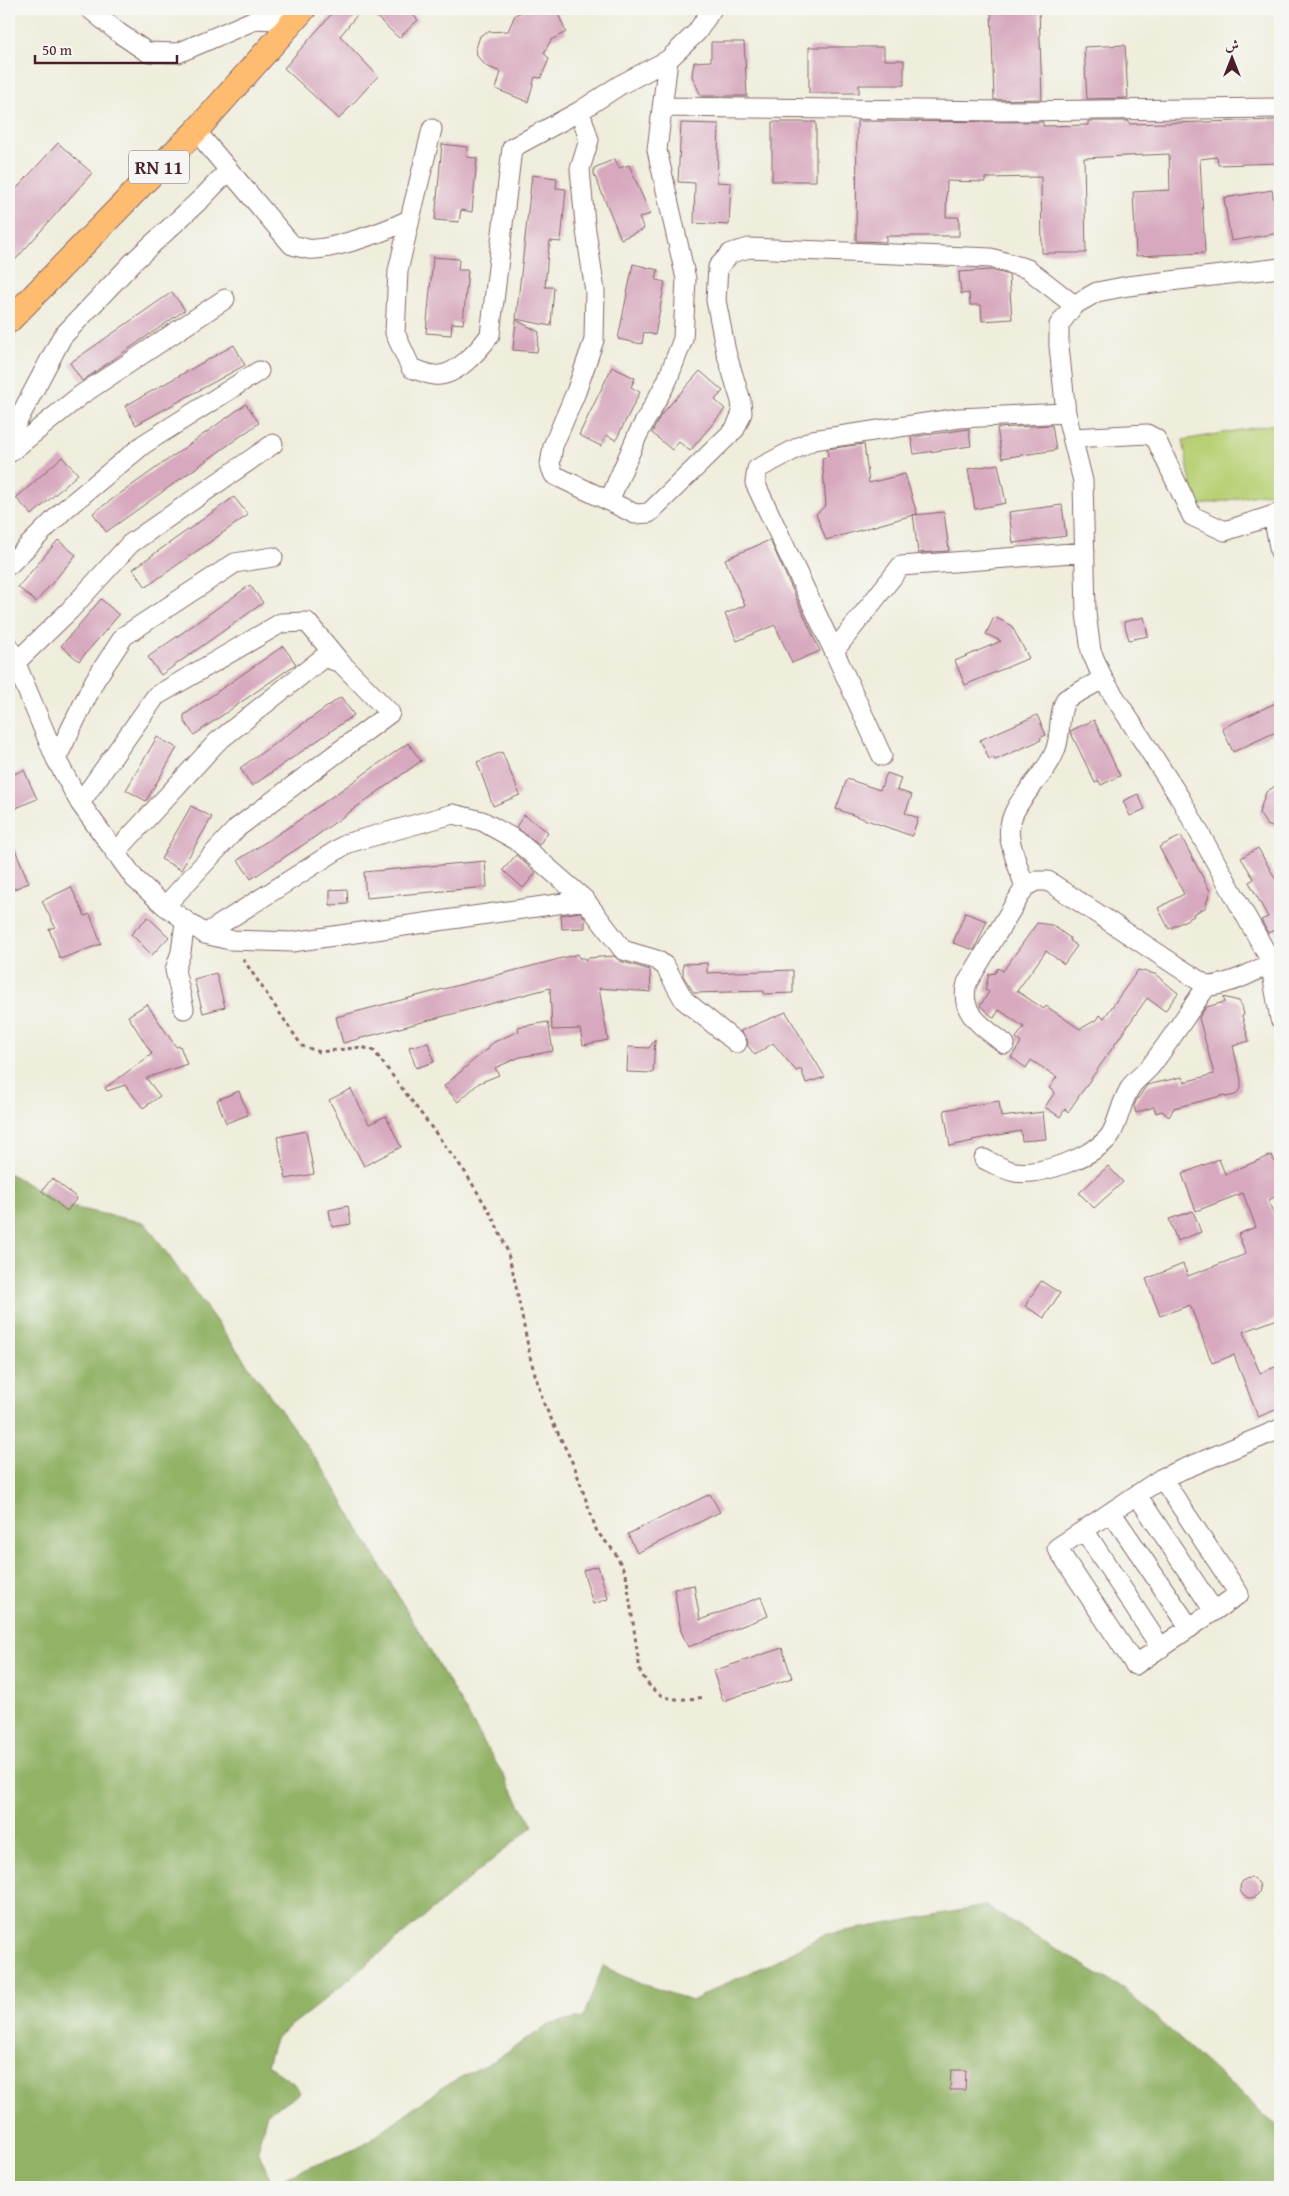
<svg xmlns="http://www.w3.org/2000/svg" width="1289" height="2196" viewBox="0 0 1289 2196" font-family="'Gentium Book Plus',Amiri,serif">
  <rect width="100%" height="100%" fill="#f6f6f2"/>
  <filter id="ink" filterUnits="userSpaceOnUse"><feTurbulence type="fractalNoise" baseFrequency=".02" numOctaves="2"/><feDisplacementMap in="SourceGraphic" scale="10" xChannelSelector="R" yChannelSelector="G"/><feConvolveMatrix kernelMatrix="1 2 1 2 8 2 1 2 1" color-interpolation-filters="sRGB"/></filter>
  <filter id="wash" filterUnits="userSpaceOnUse"><feTurbulence type="fractalNoise" baseFrequency=".0096" numOctaves="4" result="noise"/><feDisplacementMap in="SourceGraphic" scale="20" xChannelSelector="R" yChannelSelector="G"/><feGaussianBlur stdDeviation="1.12" result="paint"/><feColorMatrix in="noise" values="0 0 0 0 0 0 0 0 0 0 0 0 0 0 0 0 0 1.4 0 .05"/><feComposite in="paint" operator="in"/></filter>
  <g filter="url(#wash)">
    <rect width="100%" height="100%" fill="#efeddb"/>
    <path fill="#b8d075" stroke="#817850" d="M1280 423V491L1195 506 1183 440Z"/>
    <path fill="#92b266" stroke="#6e6848" d="M9 1173 62 1205 145 1223 326 1473 533 1826 319 2004 275 2038 267 2065 296 2085 300 2093 267 2113 257 2150 272 2182 358 2148 446 2085 493 2061 552 2023 583 2018 603 1966 634 1981 692 2001 718 1987 770 1964 823 1935 985 1906 1124 1989 1280 2129V2187H9Z"/>
    <g id="blocks">
      <path fill="#d7a8be" d="M336 9H362L340 36 378 76 339 119 284 68Z
        M368 9H407L418 20 399 38Z
        M528 9H556L566 32 551 40 544 53 549 59 541 78 535 77 528 102 496 89 501 72 486 66 477 56 476 48 480 36 486 32 508 31 515 15Z
        M991 9H1039L1042 99 994 100Z
        M711 42H744L747 96H701L692 76 694 62 711 61Z
        M1125 45 1128 98 1087 99 1084 47Z
        M809 47H884V60H904V85H859V93H809Z
        M1280 120V163L1218 165 1217 157 1200 159 1205 253 1136 256 1133 192 1170 190 1169 154 1084 158 1086 253H1042L1041 177 985 178V182L947 181 946 217H959V236H886V242L856 241 857 121 1043 122V126L1088 125V121H1129V124Z
        M772 122H816V181H772Z
        M681 123 719 124 717 182 731 183 729 225 694 223 695 183 678 182Z
        M58 143 92 173 9 267V197Z
        M442 144 468 147 467 157 477 158 472 212 461 210 459 222 435 220Z
        M615 159 619 168 629 165 650 214 639 218 644 229 621 239 594 174V168Z
        M532 175 557 178 556 188 566 189 561 242 550 241 548 253 545 287H554L551 326 516 319Z
        M1272 190 1279 233 1231 241 1224 198Z
        M433 257 459 259 458 270H468L463 324 452 323 451 335 426 333Z
        M633 264 658 270 656 280 665 282 655 335 644 332 642 344 618 339Z
        M991 270 1009 275 1012 319 982 321 981 305H970L969 293 961 294 959 272Z
        M172 292 185 310 82 381 70 363Z
        M516 320 539 332 537 352 513 350Z
        M234 345 245 365 136 425 125 406Z
        M612 367 635 378 631 387 640 392 616 440 606 435 601 446 579 435Z
        M700 371 723 391 715 400 725 409 690 451 679 442 672 450 652 433 660 416Z
        M246 404 259 423 106 532 93 513Z
        M1052 425 1056 450 1002 458 997 428Z
        M969 429 971 446 914 454 911 437Z
        M864 444 869 483 905 474 917 514 913 515 944 512 949 551 918 553 913 515 826 540 816 514 826 505 822 458 828 457 827 449Z
        M62 457 78 474 32 515 16 498Z
        M998 464 1006 503 975 509 968 469Z
        M234 497 248 515 146 587 133 569Z
        M1062 505 1066 536 1013 543 1009 512Z
        M58 540 76 555 36 602 18 587Z
        M770 540 820 651 792 663 775 625 737 641 725 614 745 605 725 559Z
        M250 585 263 603 161 675 148 657Z
        M101 599 119 615 79 661 61 646Z
        M994 617 1011 625 1029 658 965 685 955 661 1001 641 986 634Z
        M1144 617 1148 636 1129 640 1124 622Z
        M283 646 296 664 194 735 184 721V715Z
        M341 697 354 715 252 786 240 768Z
        M1280 701V730L1233 752 1222 728Z
        M1037 715 1046 735 1040 738 1041 740 995 760 993 757 989 759 980 740Z
        M1094 720 1120 776 1101 785 1099 781 1095 783 1070 731Z
        M157 737 177 748 146 801 126 790Z
        M408 743 421 761 309 841 251 879 238 860 289 827Z
        M502 752 520 795 493 806 477 762Z
        M24 770 37 799 9 811V776Z
        M887 773 901 778 897 790 912 795 905 813 918 818 912 836 836 809 847 779 880 790Z
        M1280 783V830L1267 825 1259 813 1266 792Z
        M1138 794 1145 809 1130 816 1123 801Z
        M191 806 212 817 181 870 161 859Z
        M524 815 548 832 539 845 516 827Z
        M9 835 29 883 9 891Z
        M1181 836 1210 891 1205 908 1193 914 1194 916 1169 929 1158 908 1184 894 1159 847Z
        M1258 848 1280 887V939L1275 930 1268 933 1261 920 1268 917 1249 882 1254 879 1241 858Z
        M516 855 536 873 523 888 503 870Z
        M485 861 487 887 366 898 364 872Z
        M71 887 85 916 90 914 101 944 60 959 49 929 55 927 42 901Z
        M347 889 348 904 330 905V890Z
        M580 912 585 918V928L562 929 561 915Z
        M965 913 987 921 974 950 953 943Z
        M148 917 169 937 152 955 131 934Z
        M1037 923 1052 925 1070 938V941L1077 946 1064 964 1046 951 1017 991 1044 1009 1046 1006 1080 1029 1096 1020 1099 1015 1104 1018 1138 970 1155 974 1178 993 1165 1011 1147 998 1068 1112 1065 1109 1060 1117 1045 1107 1055 1092 1049 1088 1057 1077 1031 1060 1026 1068 1011 1057 1021 1043 1016 1038 1024 1027 999 1010 994 1018 980 1006 989 992 985 990 989 974 995 973 998 968 1003 971Z
        M578 954 579 958H585V961L589 958 614 956 620 961 650 970 651 992 599 988 608 1040 583 1045 580 1029 552 1030 550 988 343 1043 336 1017Z
        M707 963V973L793 970V993L764 994V991L694 993 683 976V964Z
        M216 973 225 1007 203 1013 194 979Z
        M1223 997 1239 1001 1242 1006 1244 1015 1242 1016 1249 1041 1233 1046 1241 1080V1089L1235 1095 1226 1097 1225 1095 1174 1108 1169 1117 1162 1111 1156 1113 1154 1107 1136 1113 1134 1106 1136 1101 1147 1085 1182 1077 1184 1082 1214 1074 1199 1018 1206 1007 1225 1002Z
        M147 1004 176 1047 180 1046 187 1064 146 1078 160 1096 143 1108 125 1085 107 1091 105 1088 152 1054 128 1016Z
        M786 1012 825 1077 806 1083 801 1069 796 1071 773 1043 755 1055 748 1046 747 1039 740 1031Z
        M548 1022 553 1051 520 1057 495 1068 499 1075 479 1083 458 1102 444 1086 483 1052 489 1049 488 1047 494 1042 519 1031 518 1027Z
        M655 1040 653 1073 627 1072 628 1047 649 1048Z
        M428 1043 434 1062 416 1068 409 1047Z
        M351 1089 369 1124 386 1116 401 1147 364 1166 329 1100Z
        M239 1091 248 1115 226 1123 217 1100Z
        M999 1101 1001 1117 1043 1112 1046 1139 1022 1141 1021 1131 972 1140 973 1141 950 1146 944 1110Z
        M306 1131 314 1174 286 1179 277 1137Z
        M1272 1155 1280 1176V1195L1268 1200 1280 1230V1318L1243 1332 1260 1373 1280 1365V1408L1258 1417 1234 1355 1212 1363 1190 1305 1160 1316 1146 1279 1183 1264 1188 1276 1246 1254 1238 1234 1256 1227 1243 1193 1196 1211 1182 1174 1219 1159 1225 1174Z
        M1108 1166 1123 1182 1094 1208 1079 1193Z
        M52 1178 77 1198 67 1211 42 1191Z
        M348 1206 351 1224 332 1227 329 1210Z
        M1193 1211 1201 1232 1177 1241 1169 1219Z
        M1041 1281 1060 1293 1044 1318 1025 1306Z
        M710 1494 720 1512 637 1553 628 1534Z
        M598 1566 608 1599 593 1604 583 1570Z
        M694 1585 700 1620 761 1597 768 1616 688 1647 681 1631 674 1589Z
        M782 1648 792 1678 723 1701 713 1671Z
        M1240 1888a10 10 0 1 1 20 0a10 10 0 1 1-20 0Z
        M951 2070H966L965 2090H950Z"/>
    </g>
  </g>
  <g filter="url(#ink)">
    <use href="#blocks" fill-opacity="0" stroke="#846769" stroke-width="1"/>
    <g fill="none" stroke-linecap="round" stroke-linejoin="round">
      <g stroke="#846769" stroke-width="21">
        <path id="minor" d="M90 9 119 33 147 52 178 53 257 19 293 21
          M663 107 1003 111 1280 108
          M580 111 589 140 580 169 585 224 595 291 594 340 576 392 553 446 550 465 554 475 609 501 638 434 667 381 683 339 686 279 657 150 668 60
          M196 131 292 245C297 246 303 248 308 249 330 251 390 230 410 219L432 129
          M410 219 398 271 395 333 411 368C418 370 426 374 434 375 455 378 479 350 490 335L512 148 580 111 620 85 668 60 697 32 712 9
          M1280 268 1128 286 1097 292 1074 305 1059 325V346L1066 413 1083 481 1086 613 1091 651 1103 679 1180 798 1272 963 1273 979 1280 1019
          M1066 413 959 418 813 440 757 469 755 483 834 651 901 566 1085 552
          M9 437 62 337 134 261 203 197 229 170
          M1072 438 1147 434 1156 439 1192 516 1225 531 1280 513
          M9 453 81 395 225 299
          M609 501 635 514 649 513 735 429 742 413 741 401 726 352 716 300 718 267 731 253 749 248 991 258 1028 269 1074 305
          M1273 515 1280 552
          M9 565 64 510 144 444 259 371
          M9 647 56 759 80 803 135 879 165 906 205 934 230 940 292 942 585 900
          M834 651 882 756
          M14 664 70 610 130 544 273 444
          M56 759 95 680 124 636 235 563 273 557
          M80 803 156 696 281 623 307 622 341 663 390 713 237 828 165 906
          M115 853 217 742 324 657 341 663
          M1025 887C1020 872 1013 855 1010 839 1004 805 1044 781 1055 751 1062 734 1057 716 1066 699L1103 679
          M205 934 348 843 453 814 482 821 516 840 585 900 623 950 657 960 665 966 684 1000 737 1043
          M184 1009 175 970 181 952 185 922
          M1005 1044C984 1027 958 1014 967 983L1025 887 1036 881H1048L1207 986C1228 986 1262 969 1280 957
          M984 1159C994 1164 1004 1170 1015 1172 1041 1176 1097 1156 1111 1134 1120 1118 1121 1100 1132 1085 1138 1077 1147 1072 1153 1063 1172 1038 1189 1011 1207 986
          M1162 1478 1239 1594 1135 1665 1057 1548 1162 1478 1280 1429
          M1137 1495 1214 1611
          M1111 1512 1190 1628
          M1084 1530 1161 1648"/>
      </g>
      <g stroke="#846769" stroke-width="26">
        <path id="major" d="M9 321 160 166 196 131 304 9"/>
      </g>
      <path stroke="#846769" stroke-width="3" stroke-dasharray="4 4" stroke-linecap="butt" d="M243 959 302 1046 320 1052 362 1047 374 1051 465 1172 492 1216 506 1247 513 1272 531 1361 544 1404 575 1468 597 1532 614 1551 626 1574 640 1671C657 1703 674 1701 706 1697"/>
      <use href="#minor" stroke="#fff" stroke-width="19"/>
      <use href="#major" stroke="#febc70" stroke-width="24"/>
    </g>
  </g>
  <g text-anchor="middle" dominant-baseline="central" stroke-width="4" stroke-linejoin="round" paint-order="stroke">
    <rect fill="#f6f6f2" stroke="#7e6067" stroke-width="1" x="129" y="150.5" width="60" height="33" rx="4"/>
    <g font-size="19" font-weight="bold" fill="#4a1f2b">
      <text x="159" y="167">RN 11</text>
    </g>
  </g>
  <rect width="1289" height="2196" fill="none" stroke="#f6f6f2" stroke-width="30"/>
  <g transform="translate(1232 58)" stroke="#f6f6f2" stroke-width="4" paint-order="stroke">
  <path d="M0-4L9 19L0 12L-9 19Z" fill="#4a1f2b"/>
  <text y="-8" font-size="14" font-weight="bold" text-anchor="middle" fill="#4a1f2b">ش</text>
  </g>
  <path d="M35 55v8h142v-8" fill="none" stroke="#4a1f2b" stroke-width="2.5"/>
  <text x="42" y="55" font-size="15" fill="#4a1f2b" stroke="#f6f6f2" stroke-width="4" paint-order="stroke">50 m</text>
</svg>
